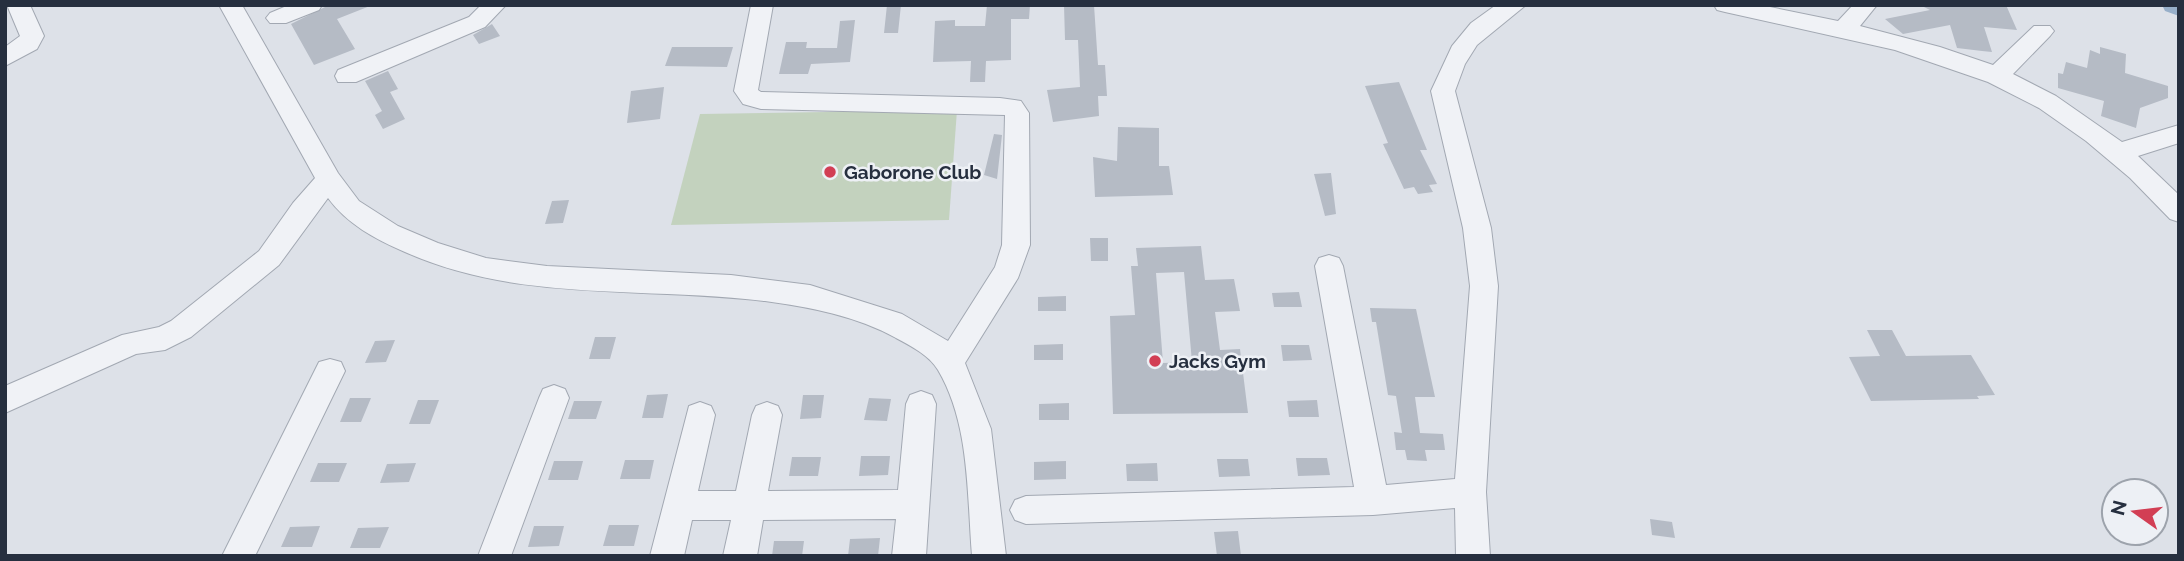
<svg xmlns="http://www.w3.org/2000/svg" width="2184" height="561" viewBox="0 0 2184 561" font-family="Raleway,sans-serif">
  <rect width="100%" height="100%" fill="#dde1e8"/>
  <path fill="#c3d2be" d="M957 110 949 220 671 225 700 114Z"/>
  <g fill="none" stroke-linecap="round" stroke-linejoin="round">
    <path fill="#97afc9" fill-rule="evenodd" d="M2162 5H2179V16L2165 11Z"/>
  </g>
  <path fill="#b5bbc5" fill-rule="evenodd" d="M329 5 370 6 337 19 355 49 314 65 291 24Z
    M887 5H901L898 33H884Z
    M987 5H1030L1029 19H1011V60L986 61 985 82H970L971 61 933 62 935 21 955 20V26H985Z
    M1064 5H1094L1098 65H1105L1107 96H1098L1099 116 1053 122 1047 90 1080 87 1078 40H1065Z
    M1920 5H2006L2017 30 1984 27 1992 52 1982 51 1957 48 1950 25 1903 34 1885 19 1930 10Z
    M855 20 850 62 811 64 808 74H779L786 42H807L806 48H837L840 21Z
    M492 24 500 36 479 44 473 35Z
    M672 47H733L727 67 665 66Z
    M2100 47 2126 54 2125 73 2168 86V98L2140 108 2136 128 2101 116 2104 101 2058 88V73L2063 74 2066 62 2087 68 2090 50 2100 54Z
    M388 71 398 89 390 92 405 119 383 129 375 115 382 111 365 81Z
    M1399 82 1427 150H1420L1437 184 1429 185 1433 192 1418 194 1414 187 1404 189 1383 144 1388 143 1365 86Z
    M664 87 660 119 627 123 631 91Z
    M1118 127 1159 128V166H1169L1173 195 1095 197 1093 157 1117 161Z
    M994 134 1002 135 997 179 984 175Z
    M1331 173 1336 214 1325 216 1314 174Z
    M569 200 563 223 545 224 552 201Z
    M1090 238H1108V261H1091Z
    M1201 246 1205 280 1234 279 1240 311 1215 312 1220 350 1240 349 1248 413 1113 414 1110 316 1135 315 1131 266H1138L1136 248ZM1184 272 1192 362 1163 363 1156 273Z
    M1299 292 1302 307H1274L1272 293Z
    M1066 296V311H1038V297Z
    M1370 308 1416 309 1435 397H1415L1420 433 1443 434 1445 450H1425L1427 461 1407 460 1405 450H1396L1394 432 1402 433 1396 396 1388 395 1376 322H1372Z
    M1867 330H1892L1906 356 1971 355 1995 395 1977 396 1979 399 1871 401 1849 357 1880 356Z
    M595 337H616L610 359H589Z
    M395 340 386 362 365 363 375 341Z
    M1063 344V360H1034V345Z
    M1281 345H1309L1312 360 1283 361Z
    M668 394 663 418H642L647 395Z
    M803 395H824L821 418 800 419Z
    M350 398H371L361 422H340Z
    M869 398 891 399 887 421 864 420Z
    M418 400H439L430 424H409Z
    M1317 400 1319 417H1289L1287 401Z
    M574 401H602L596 419H568Z
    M1069 403V420H1039V404Z
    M861 456H890L888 475 859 476Z
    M792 457H821L818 476H789Z
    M1296 458H1327L1330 475 1298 476Z
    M1217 459H1248L1250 476 1219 477Z
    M625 460H654L650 479H620Z
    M554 461H583L578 480H548Z
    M1066 461V479L1034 480V462Z
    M318 463H347L339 482H310Z
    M416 463 409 482 380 483 387 464Z
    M1157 463 1158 481H1127L1126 464Z
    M1650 519 1672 522 1675 538 1652 535Z
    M609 525H639L634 546H603Z
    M320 526 312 547H281L290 527Z
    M534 526H564L559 546 528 547Z
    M389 527 380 548H350L358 528Z
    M1238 531 1241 556H1217L1214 532Z
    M880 538 878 556H848L850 539Z
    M774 541H804L802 556H772Z"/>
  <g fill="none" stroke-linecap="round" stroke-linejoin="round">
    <g stroke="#a2a8b2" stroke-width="2">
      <path id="minor" d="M7 5H30L44 36 37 49 5 66V47L20 36Z
        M219 5H242L338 173 359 201 398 226 438 243 486 258 547 266 731 275 810 285 902 314 948 341 995 267 1002 245 1005 115 761 109 743 104 734 91 751 5H773L758 90 761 92 1000 98 1021 101 1029 113 1030 245 1018 278 965 363 991 429 1006 556H972C967 495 970 424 938 370 929 355 911 346 896 338 857 316 809 307 765 301 644 286 519 303 405 252 375 239 347 224 328 198L279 265 191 337 165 350 136 354 5 413V386L122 335 159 327 171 321 259 251 293 203 315 178Z
        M289 5H322L319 10 286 23H270L266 18 270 13Z
        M481 5H506L485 27 356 82H338L335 76 338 70 469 17Z
        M1496 5H1526L1477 45 1465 64 1455 91 1491 228 1498 286 1486 492 1490 556H1456L1455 508 1373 515 1026 524 1015 520 1010 510 1015 500 1026 496 1354 487 1315 266 1319 258 1329 255 1339 258 1343 266 1386 485 1455 479 1470 286 1463 228 1431 91 1452 46 1471 23Z
        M1714 5H1760L1838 21 1853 5H1877L1860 26 1940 47 1993 65 2034 26H2050L2054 31 2050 36 2013 74 2056 96 2122 142 2179 125V143L2138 156 2179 195V222L2170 219 2130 178 2086 141 2039 108 1988 82 1895 50 1725 12 1717 10Z
        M330 359 341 362 345 371 255 556H222L319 362Z
        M554 385 565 389 569 398 511 556H478L539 398 543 389Z
        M921 391 932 395 936 404 926 556H892L896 519 763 520 757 556H723L731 520H692L684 556H650L689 406 700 402 711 406 715 415 698 491H736L752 415 756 406 767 402 778 406 782 415 768 491 898 490 906 404 910 395Z"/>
    </g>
    <use href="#minor" fill="#f0f2f6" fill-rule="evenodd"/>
  </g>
  <g fill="#d23e54" stroke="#edf0f5" stroke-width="2.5">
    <circle cx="830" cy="172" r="7"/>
    <circle cx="1155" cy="361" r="7"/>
  </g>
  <g text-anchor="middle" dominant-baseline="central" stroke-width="5" stroke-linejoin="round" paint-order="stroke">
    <g font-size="19" font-weight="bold" fill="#262f3f" stroke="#edf0f5" text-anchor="start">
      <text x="844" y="172">Gaborone Club</text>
      <text x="1169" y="361">Jacks Gym</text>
    </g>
  </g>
  <rect width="2184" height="561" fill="none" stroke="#262f3f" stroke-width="14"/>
  <g transform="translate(2135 512) rotate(284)"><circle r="33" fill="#edf0f5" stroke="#9da3ac" stroke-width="2"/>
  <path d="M0-5L12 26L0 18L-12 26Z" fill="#d23e54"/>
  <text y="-10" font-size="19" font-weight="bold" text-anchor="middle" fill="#262f3f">N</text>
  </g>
</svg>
